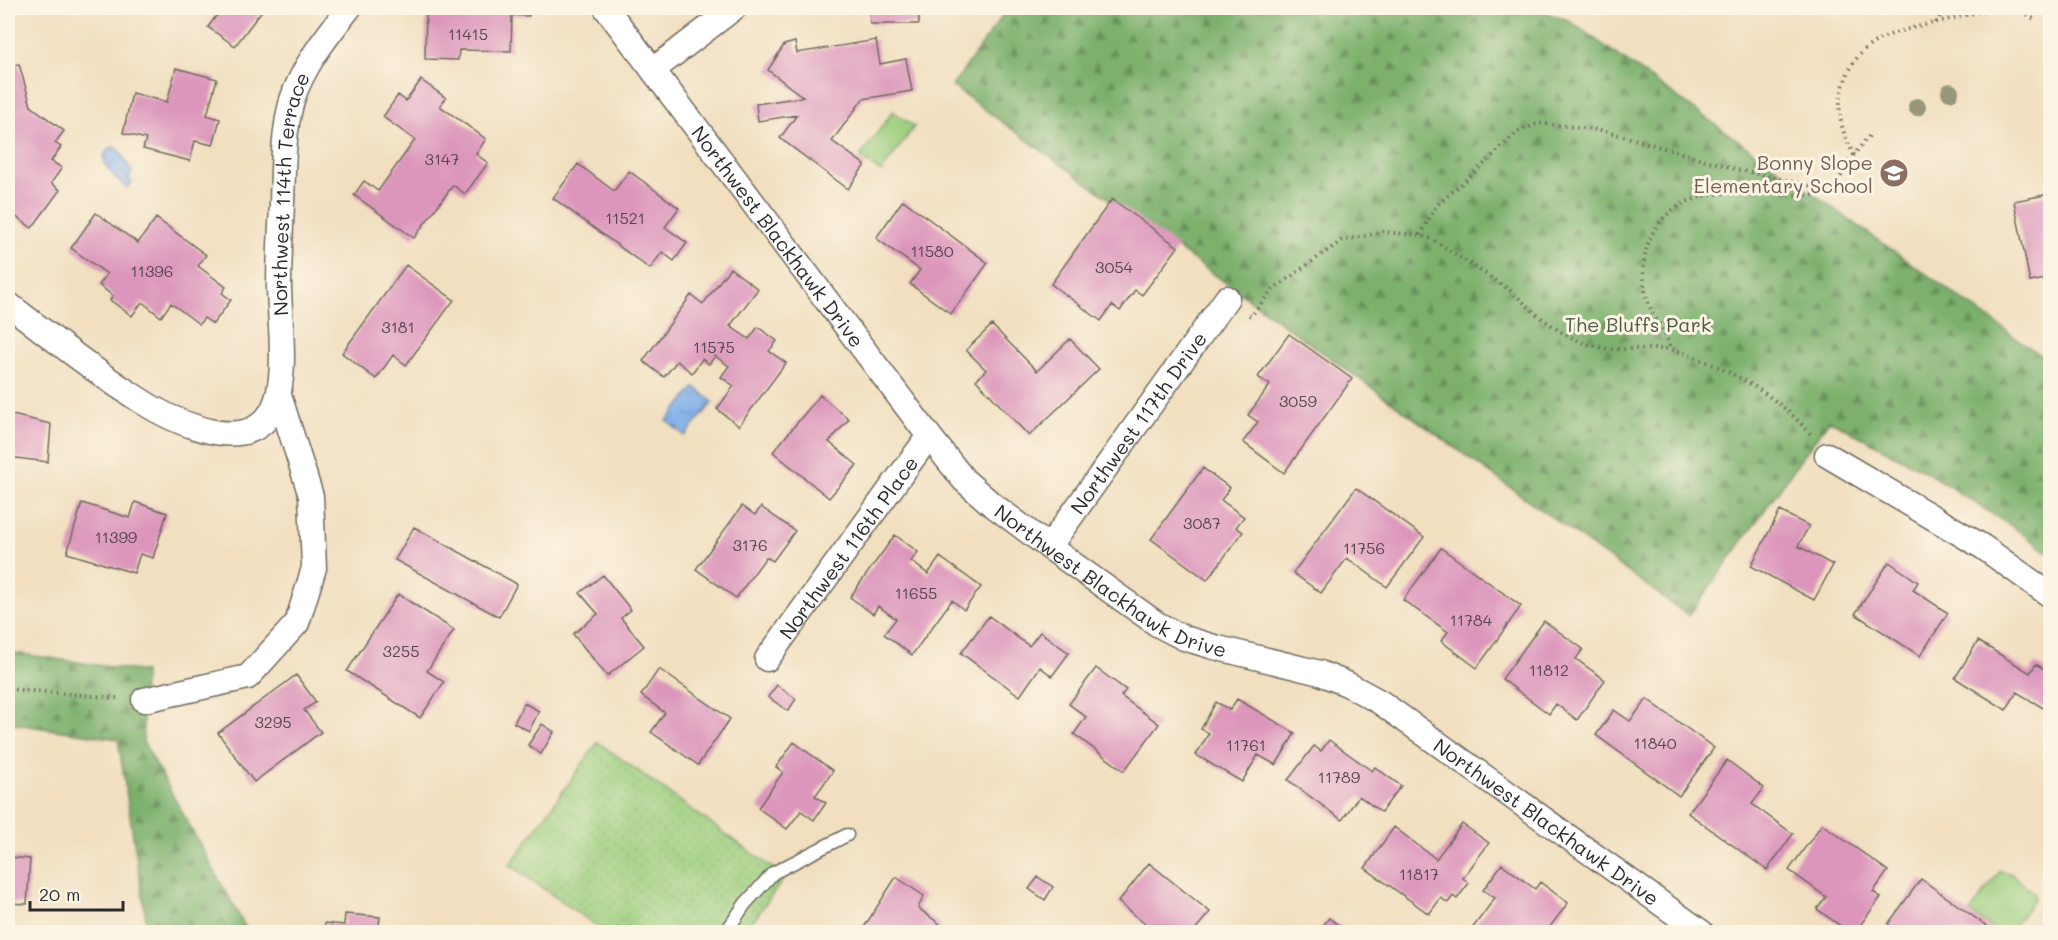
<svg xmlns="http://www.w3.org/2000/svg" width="2058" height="940" viewBox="0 0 2058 940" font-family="Mali,sans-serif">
  <defs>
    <pattern id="grass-dots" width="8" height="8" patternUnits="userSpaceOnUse" patternTransform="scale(1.5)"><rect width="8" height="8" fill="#9bcd7d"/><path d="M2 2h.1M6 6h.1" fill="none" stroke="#86b06c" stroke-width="1.8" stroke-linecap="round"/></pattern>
    <pattern id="forest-firs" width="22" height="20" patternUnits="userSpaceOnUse" patternTransform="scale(1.5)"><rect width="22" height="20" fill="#7cb06c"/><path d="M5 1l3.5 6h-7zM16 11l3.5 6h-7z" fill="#668f59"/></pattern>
    <pattern id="water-ripples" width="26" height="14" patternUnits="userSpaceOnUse" patternTransform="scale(1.5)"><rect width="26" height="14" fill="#7eaee9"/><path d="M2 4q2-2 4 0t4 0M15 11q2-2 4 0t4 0" fill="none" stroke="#678ebd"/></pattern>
  </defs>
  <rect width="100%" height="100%" fill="#fcf5e5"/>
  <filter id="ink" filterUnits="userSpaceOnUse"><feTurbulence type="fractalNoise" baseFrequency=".0167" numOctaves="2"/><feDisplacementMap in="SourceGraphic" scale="12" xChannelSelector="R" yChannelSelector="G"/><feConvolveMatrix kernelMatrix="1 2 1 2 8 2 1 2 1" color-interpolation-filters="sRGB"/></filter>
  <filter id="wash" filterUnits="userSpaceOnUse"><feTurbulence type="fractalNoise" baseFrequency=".008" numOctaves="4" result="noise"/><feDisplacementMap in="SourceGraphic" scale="24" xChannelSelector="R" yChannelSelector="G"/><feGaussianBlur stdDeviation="1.35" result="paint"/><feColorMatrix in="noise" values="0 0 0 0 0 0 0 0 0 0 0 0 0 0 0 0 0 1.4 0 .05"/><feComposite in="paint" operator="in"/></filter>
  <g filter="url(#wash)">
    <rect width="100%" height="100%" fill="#f1dfc0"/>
    <path fill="url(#grass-dots)" stroke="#637c54" stroke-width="1.5" d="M598 742 785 877 745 932H605L510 865Z"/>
    <path fill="url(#forest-firs)" stroke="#546e4c" stroke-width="1.5" d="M1008 8H1531L1568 20 2050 362V554L2019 531 1925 471 1829 420 1689 616 952 86Z
      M8 652 144 672 143 741 248 932H148L118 739 8 723Z"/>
    <path fill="#9bcd7d" stroke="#637c54" stroke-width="1.5" d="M893 111 914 127 881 172 860 157Z
      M2000 871 2010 873 2034 893V899L2009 932H1997L1970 912Z"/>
    <path fill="url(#water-ripples)" stroke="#546c8a" stroke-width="1.5" d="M113 147 119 149 132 172 129 178 132 183 126 188C117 178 90 158 113 147Z
      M695 387 713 402 685 436 667 421Z"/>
    <g id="blocks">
      <path fill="#dc96bb" d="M222 8H264L235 46 208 27Z
        M426 8H530L529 16 512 15 511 51 459 50 458 60 425 59Z
        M869 8H919V24H870Z
        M876 40 880 64 906 59 912 91 863 99 832 141 865 165 848 189 780 138 797 115 758 121 756 104 803 97 768 70 784 45 795 42 797 53Z
        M19 64 31 106 64 131 55 143 61 147 51 161 62 168 51 183 60 190 32 228 8 211V67Z
        M176 68 217 79 207 115 220 119 213 145 195 141 190 161 143 149 146 139 123 133 132 93 167 102Z
        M421 80 446 98 440 106 486 139 476 154 488 163 465 194 453 185 414 238 354 195 364 181 378 191 415 140 383 117 398 95 406 101Z
        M578 164 614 191 629 171 679 208 665 227 687 243 674 261 662 252 650 269 553 198Z
        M2050 194V278L2030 282 2014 201Z
        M1112 199 1178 247 1142 295 1135 290 1120 311 1112 305 1101 321 1051 284Z
        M903 200 988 263 951 314 910 284 920 270 876 238Z
        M96 213 138 243 156 218 206 255 198 266 226 287 222 293 231 300 213 324 204 318 199 324 171 303 161 317 142 302 132 316 110 300 113 296 99 285 107 274 71 248Z
        M406 265 454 300 406 365 393 355 376 379 342 353Z
        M730 268 758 289 730 326 749 339 758 327 777 341 769 351 786 363 739 426 717 409 734 386 721 377 729 366 715 356 709 364 702 359 692 373 677 361 664 377 643 361 691 295 703 304Z
        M992 325 1037 371 1070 339 1099 369 1029 436 976 380 986 370 966 350Z
        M1289 334 1352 379 1284 473 1243 442 1258 422 1248 415 1270 385 1258 377Z
        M820 395 849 419 829 442 857 465 829 498 773 452Z
        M8 414 51 424 48 462 8 457Z
        M1203 468 1230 488 1221 500 1244 517 1236 527 1243 532 1207 580 1151 539Z
        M1356 488 1424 537 1387 587 1347 558 1321 593 1293 573Z
        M135 502 167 513 153 558 140 554 134 573 67 553 82 503 130 518Z
        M742 506 755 515 761 507 795 531 773 561 766 557 736 598 696 569Z
        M1780 511 1809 526 1798 546 1833 565 1814 600 1751 566Z
        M414 527 517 584 499 617 395 560Z
        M895 535 918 552 911 561 928 574 940 557 981 587 964 610 952 600 912 655 884 634 896 619 878 606 873 614 850 597Z
        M1441 548 1521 606 1477 668 1441 641 1448 632 1403 600Z
        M1889 562 1918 582 1913 590 1948 613 1920 656 1855 614Z
        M603 575 631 610 621 618 644 646 607 676 573 634 598 614 580 593Z
        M398 594 454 630 427 671 444 682 420 718 347 671Z
        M989 616 1029 646 1040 632 1069 653 1052 676 1040 667 1020 696 961 653Z
        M1544 621 1583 649 1576 659 1605 680 1577 720 1556 704 1549 714 1502 679Z
        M1978 641 2030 673 2036 664 2050 673V695L2043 708 2017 692 2006 710 1955 678Z
        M1096 668 1126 690 1121 696 1159 724 1124 771 1074 734 1086 717 1069 704Z
        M659 669 730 719 698 765 651 732 665 713 641 695Z
        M296 675 316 702 304 710 321 732 254 782 218 733Z
        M777 685 796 699 788 711 768 697Z
        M1237 699 1295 733 1276 765 1258 755 1242 782 1196 755 1209 733 1201 729 1216 702 1230 710Z
        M1647 699 1714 748 1679 796 1596 735 1614 710 1630 721Z
        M524 703 539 711 529 731 514 723Z
        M542 724 554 732 541 754 528 745Z
        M1329 740 1372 771 1375 767 1401 786 1381 812 1359 796 1342 820 1288 780 1314 746 1321 751Z
        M794 742 833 771 815 796 826 803 814 820 801 811 787 829 758 808 783 772 776 767Z
        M1727 760 1764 788 1752 804 1793 834 1767 870 1688 813Z
        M1462 824 1489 843 1463 878 1469 883 1457 899 1453 896 1448 903 1441 898 1429 914 1365 868 1394 827 1436 859Z
        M1822 824 1888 871 1873 892 1881 897 1855 932H1849L1817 909 1826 897 1789 870Z
        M8 857 30 859 27 904 8 903Z
        M1149 863 1210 912 1193 932H1155L1118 902Z
        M1502 864 1535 889 1540 882 1568 903 1546 932H1474L1471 930 1495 898 1483 890Z
        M896 877 924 896 918 908 941 925 936 932H861Z
        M1038 877 1053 887 1045 900 1029 889Z
        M1921 879 1995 932H1900L1888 924Z
        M345 914 380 917 378 932H324L325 923 344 925Z
        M1329 918 1348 932H1318Z"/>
    </g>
  </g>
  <g filter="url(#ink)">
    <use href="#blocks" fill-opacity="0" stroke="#706a5f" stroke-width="1.5"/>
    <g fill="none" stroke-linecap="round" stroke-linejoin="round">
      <g stroke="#706a5f" stroke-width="15">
        <path id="lane" d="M726 932 745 904 773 873 847 835"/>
      </g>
      <g stroke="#706a5f" stroke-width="27">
        <g id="street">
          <path id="s1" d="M606 8 929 436 964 480 989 502 1049 547 1157 624 1184 638 1214 647 1320 673 1347 684 1380 702 1701 932"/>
          <path d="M653 70 734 8"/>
          <path id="s2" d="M8 304C49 335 89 368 132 395 164 417 242 458 270 414 290 385 279 320 279 285 279 258 281 230 282 203 283 169 283 133 292 100 303 66 327 36 349 8"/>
          <path d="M1827 455 1983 547 2050 595"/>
          <path id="s3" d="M1049 547 1227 298"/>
          <path id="s4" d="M767 659 929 436"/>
          <path d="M144 700 248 677 297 623 314 568 311 496 279 395"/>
        </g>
      </g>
      <path stroke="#706a5f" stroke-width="4" stroke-dasharray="1.5 4.5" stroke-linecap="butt" d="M2017 8 2034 19
        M1936 23 1944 8
        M1854 155C1841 131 1835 110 1844 84 1858 39 1891 33 1933 23 1954 18 1975 13 1995 8
        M1420 235 1436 206 1483 165 1517 132 1538 123 1592 129 1620 135 1739 170 1830 190
        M1249 315 1251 316 1272 290 1341 241 1382 232 1420 235 1432 239 1475 267 1511 291 1540 317 1564 334 1586 344 1607 349H1671
        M1810 434C1775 392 1722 365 1671 349 1665 330 1650 314 1646 295 1641 274 1643 247 1655 229 1687 181 1750 194 1799 195 1809 195 1822 196 1830 190 1838 185 1847 164 1853 156 1858 149 1864 142 1870 135
        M8 689 117 698"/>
      <use href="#lane" stroke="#fff" stroke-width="12"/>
      <use href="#street" stroke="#fff" stroke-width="24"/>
    </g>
    <g fill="#97977c">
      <circle cx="1950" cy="92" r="9"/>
      <circle cx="1917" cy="107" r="9"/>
    </g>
  </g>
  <defs>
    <g id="school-disc" transform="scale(1.5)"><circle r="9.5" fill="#8d6e63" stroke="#fcf5e5"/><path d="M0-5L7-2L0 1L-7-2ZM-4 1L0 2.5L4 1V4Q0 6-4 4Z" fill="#fff"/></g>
  </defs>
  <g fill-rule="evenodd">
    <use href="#school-disc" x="1894" y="173"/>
  </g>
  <g text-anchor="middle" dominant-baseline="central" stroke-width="6" stroke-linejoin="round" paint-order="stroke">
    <g font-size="16" fill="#57464f">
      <text x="468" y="33">11415</text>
      <text x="442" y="158">3147</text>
      <text x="625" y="217">11521</text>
      <text x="932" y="250">11580</text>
      <text x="1114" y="266">3054</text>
      <text x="152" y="270">11396</text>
      <text x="398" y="326">3181</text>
      <text x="714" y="346">11575</text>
      <text x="1298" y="400">3059</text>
      <text x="1202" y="522">3087</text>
      <text x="116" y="536">11399</text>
      <text x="750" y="544">3176</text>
      <text x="1364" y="547">11756</text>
      <text x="916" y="592">11655</text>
      <text x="1471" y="619">11784</text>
      <text x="401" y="650">3255</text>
      <text x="1549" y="669">11812</text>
      <text x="273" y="721">3295</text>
      <text x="1655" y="742">11840</text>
      <text x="1246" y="744">11761</text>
      <text x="1339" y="776">11789</text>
      <text x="1419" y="873">11817</text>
    </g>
    <g font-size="20" fill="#785e54" stroke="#fcf5e5" text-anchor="end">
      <text x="1873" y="162">Bonny Slope<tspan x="1873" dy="23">Elementary School</tspan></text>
    </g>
    <g font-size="20" fill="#2b2b2b" stroke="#fcf5e5">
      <text stroke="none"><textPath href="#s2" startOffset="530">Northwest 114th Terrace</textPath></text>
      <text stroke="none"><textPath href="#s1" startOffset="286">Northwest Blackhawk Drive</textPath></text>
      <text stroke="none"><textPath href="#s3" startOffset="153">Northwest 117th Drive</textPath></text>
      <text stroke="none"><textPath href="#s4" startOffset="138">Northwest 116th Place</textPath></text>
      <text stroke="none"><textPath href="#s1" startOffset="772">Northwest Blackhawk Drive</textPath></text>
      <text stroke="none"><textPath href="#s1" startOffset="1276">Northwest Blackhawk Drive</textPath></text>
    </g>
    <g font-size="20" fill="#4d5c44" stroke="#fcf5e5">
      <text x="1638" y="324">The Bluffs Park</text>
    </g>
  </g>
  <rect width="2058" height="940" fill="none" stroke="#fcf5e5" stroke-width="30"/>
  <path d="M30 901v9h93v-9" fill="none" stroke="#2b2b2b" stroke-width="3"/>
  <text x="39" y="901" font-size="18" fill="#2b2b2b" stroke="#fcf5e5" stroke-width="4.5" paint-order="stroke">20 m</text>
</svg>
